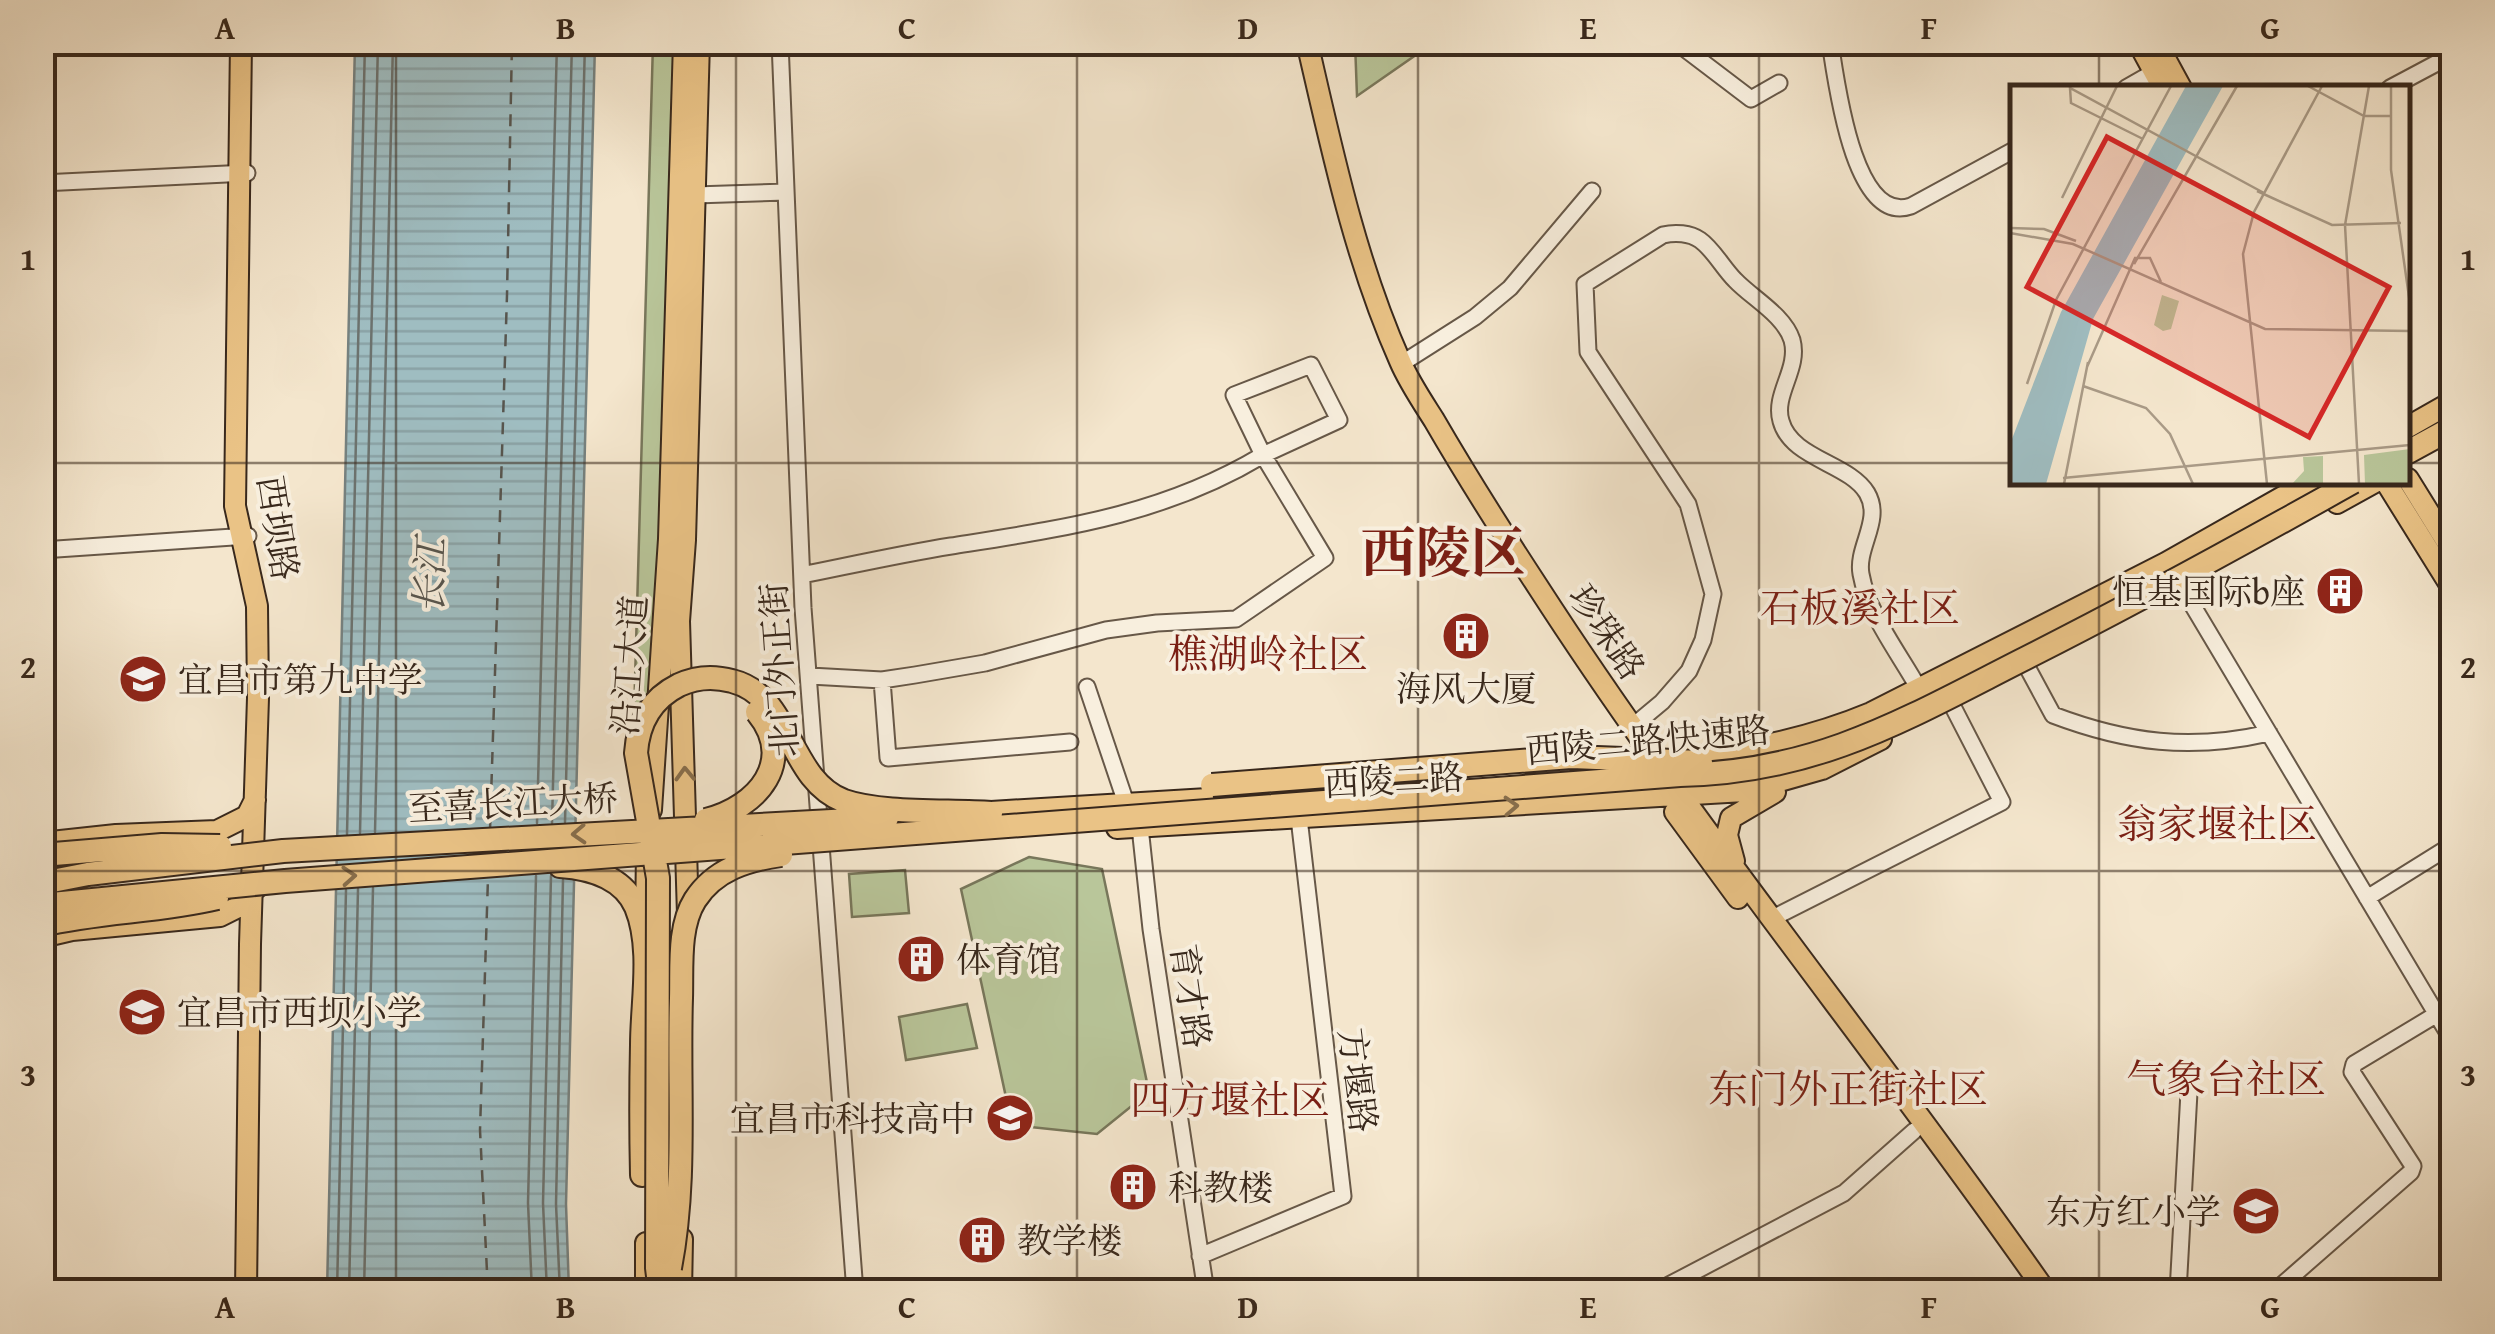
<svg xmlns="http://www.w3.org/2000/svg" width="2495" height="1334" viewBox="0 0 2495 1334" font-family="'Gentium Book Plus','Noto Serif SC',serif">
  <defs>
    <pattern id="water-rules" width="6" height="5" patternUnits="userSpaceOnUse" patternTransform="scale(2.5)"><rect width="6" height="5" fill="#9fbdc1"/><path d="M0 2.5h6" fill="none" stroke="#8aa2a5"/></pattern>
  </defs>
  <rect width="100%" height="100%" fill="#f4e6cd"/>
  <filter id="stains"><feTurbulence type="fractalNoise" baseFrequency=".002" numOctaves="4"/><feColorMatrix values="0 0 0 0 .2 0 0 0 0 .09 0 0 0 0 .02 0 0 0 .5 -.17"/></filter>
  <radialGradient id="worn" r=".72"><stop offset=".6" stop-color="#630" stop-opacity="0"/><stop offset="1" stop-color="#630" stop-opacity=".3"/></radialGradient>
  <path fill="#b9c69a" stroke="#78775b" stroke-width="2.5" d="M1355 42H1433V43L1357 96Z
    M653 43H674L658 687 634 716Z
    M1029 857 1102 869 1149 1092 1097 1134 1012 1125 961 889Z
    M905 870 909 913 852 917 849 874Z
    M967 1004 977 1048 906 1060 899 1017Z"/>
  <path fill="url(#water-rules)" stroke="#76817f" stroke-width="2.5" d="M355 43H595L566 1204 569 1291 327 1292Z"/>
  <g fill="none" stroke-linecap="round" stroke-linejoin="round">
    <path stroke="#6c726e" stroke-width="2.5" d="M565 822 585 42
      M537 823 557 42
      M552 823 572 42
      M375 832 393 42
      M360 833 378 42
      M347 834 365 42
      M337 1292 346 890
      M349 1292 358 889
      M364 1292 373 888
      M532 1292 528 1203 536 876
      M547 1292 543 1203 551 876
      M560 1292 556 1204 563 880"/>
    <path stroke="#57554e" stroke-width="2.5" stroke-dasharray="12 10" stroke-linecap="butt" d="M490 830 507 295 512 42
      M488 1292 480 1130 488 878"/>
    <g stroke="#675848" stroke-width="19">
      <path id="minor" d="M780 42 803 608 855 1292
        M1005 42V43
        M1676 42 1751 99 1779 83
        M1830 42C1836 79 1853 226 1911 206L2012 151
        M2126 88 2154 72
        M2390 88 2452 55
        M42 183 247 173
        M695 195 786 192
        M1401 364 1475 317 1510 288 1592 191
        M1311 365 1339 420 1263 455 1234 395Z
        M42 550 248 536
        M802 575C852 565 901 554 951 546 1065 528 1163 515 1263 455L1325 558 1236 619 1157 623 1106 630 985 663 915 675 882 680 810 676
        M2181 586 2452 1040
        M2026 665 2053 715C2127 743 2191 751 2269 733
        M882 680 888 758 1070 742
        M1087 687 1124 797
        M1632 727 1662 702 1689 671 1703 640 1713 594 1688 504 1588 352 1585 284 1663 235C1675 232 1690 233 1700 240 1713 249 1723 268 1735 280 1752 298 1784 315 1792 340 1800 369 1773 394 1781 421 1791 459 1849 463 1867 493 1883 520 1856 547 1861 574 1868 614 1899 653 1919 689
        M1140 827 1151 929 1206 1292
        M2367 898 2452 845
        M1771 919 2002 802 1951 703
        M1200 1256 1343 1196 1299 818
        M1669 1285 1844 1193 1914 1131
        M2178 1292 2189 1092
        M2242 1292 2282 1285 2411 1172 2413 1166 2352 1072 2354 1064 2437 1014"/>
    </g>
    <g stroke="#38281c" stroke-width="24">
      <path id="major" d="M241 42 235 506 257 606 258 698 250 944 246 1292
        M1307 42C1332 150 1355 260 1400 361 1409 382 1422 401 1434 420 1467 477 1502 532 1538 587 1695 830 1880 1054 2046 1292
        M2138 42 2163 88
        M2156 42 2181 88
        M2408 427 2452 402
        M2408 479 2452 550
        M2386 482 2452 588
        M2337 503 2375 482
        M1685 758C1750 751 1811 738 1871 713L2166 563 2309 482
        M651 810 669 539 684 42
        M1675 812 1738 898
        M1117 828 1744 791 1822 769 1881 739
        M42 843 116 835 217 831 247 816 255 800
        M1734 861 1727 835 1731 818 1775 792
        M42 869 111 859
        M688 915 679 621 685 540 699 42
        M646 929 647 848
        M42 937 72 930 220 916 240 906 257 887
        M646 1292V1243
        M681 1292 682 1239"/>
    </g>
    <g stroke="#38281c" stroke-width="26">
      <path id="highway" d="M2408 452 2452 428
        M991 813 1208 800
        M560 866C589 868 623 877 636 907 653 948 642 1002 642 1045 641 1088 641 1132 642 1175"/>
    </g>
    <use href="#minor" stroke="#f8efde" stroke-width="15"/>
    <use href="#major" stroke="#eac386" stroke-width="20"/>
    <use href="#highway" stroke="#eac386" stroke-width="22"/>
    <g stroke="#38281c" stroke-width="26" stroke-linecap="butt">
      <path id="highway-bridge" d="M1212 785 1571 757 1701 762
        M706 820C758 807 797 761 757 712
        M42 855 162 845 220 846
        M42 883 88 874 283 851 887 818
        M42 905 285 881 1680 775C1821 772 1909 717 2030 656 2139 601 2246 542 2353 482
        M42 925C100 911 159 912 217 898
        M670 1268C687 1180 678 1088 681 998 682 967 678 927 695 900 715 869 747 860 781 855
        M660 1292 657 1268 658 878 636 753C638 723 651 699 679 685 696 677 714 676 732 681 792 696 787 779 844 801 881 814 949 810 991 813"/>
    </g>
    <use href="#highway-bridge" stroke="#eac386" stroke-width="22"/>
  </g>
  <defs><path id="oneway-chevron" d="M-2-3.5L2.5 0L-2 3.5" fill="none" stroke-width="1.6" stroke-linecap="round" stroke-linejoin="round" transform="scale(2.5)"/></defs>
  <g stroke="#886e4c">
    <use href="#oneway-chevron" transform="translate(685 774) rotate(-92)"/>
    <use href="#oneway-chevron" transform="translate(1511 806) rotate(-3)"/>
    <use href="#oneway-chevron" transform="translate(579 834) rotate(177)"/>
    <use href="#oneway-chevron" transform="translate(349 876) rotate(-4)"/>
  </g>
  <path fill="none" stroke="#38281c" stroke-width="2.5" stroke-opacity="0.55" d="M396 42V1292M736 42V1292M1077 42V1292M1418 42V1292M1759 42V1292M2099 42V88M42 463H2012M2408 463H2452M2099 482V1292M42 871H2452"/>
  <defs>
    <g id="building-disc" transform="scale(2.5)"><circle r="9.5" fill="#8f2418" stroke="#f8efde"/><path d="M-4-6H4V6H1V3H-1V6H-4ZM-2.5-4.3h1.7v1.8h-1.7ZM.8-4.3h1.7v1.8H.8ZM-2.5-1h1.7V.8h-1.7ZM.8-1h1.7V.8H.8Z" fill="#fff"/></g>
    <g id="school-disc" transform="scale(2.5)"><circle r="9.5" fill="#8f2418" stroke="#f8efde"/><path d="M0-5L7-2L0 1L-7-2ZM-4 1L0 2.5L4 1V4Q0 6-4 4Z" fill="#fff"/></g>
  </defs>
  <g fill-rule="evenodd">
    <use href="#building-disc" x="2340" y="591"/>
    <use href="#building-disc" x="1466" y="636"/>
    <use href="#school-disc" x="143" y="679"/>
    <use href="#building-disc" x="921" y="959"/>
    <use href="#school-disc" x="142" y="1012"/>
    <use href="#school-disc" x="1010" y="1118"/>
    <use href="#building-disc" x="1133" y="1187"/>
    <use href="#school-disc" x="2256" y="1211"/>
    <use href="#building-disc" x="982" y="1240"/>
  </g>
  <g text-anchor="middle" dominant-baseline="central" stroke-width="8" stroke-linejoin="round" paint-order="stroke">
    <g font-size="35" fill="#38281c" stroke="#f8efde">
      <text transform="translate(278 528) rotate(81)">西坝路</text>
      <text transform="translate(1607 632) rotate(56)">珍珠路</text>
      <text transform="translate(629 665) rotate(-86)">沿江大道</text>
      <text transform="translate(779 670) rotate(-94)">北门外正街</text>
      <text transform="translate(1648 740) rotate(-5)">西陵二路快速路</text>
      <text transform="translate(1394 780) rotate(-3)">西陵二路</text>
      <text transform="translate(513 803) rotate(-3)">至喜长江大桥</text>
      <text transform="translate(1191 996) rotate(82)">育才路</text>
      <text transform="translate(1358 1080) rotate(83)">方堰路</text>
    </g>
    <g font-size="35" fill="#38281c" stroke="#f8efde" text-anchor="start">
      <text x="2305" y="591" text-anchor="end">恒基国际b座</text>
      <text x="178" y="679">宜昌市第九中学</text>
      <text x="1466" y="688" text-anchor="middle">海风大厦</text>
      <text x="956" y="959">体育馆</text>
      <text x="177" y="1012">宜昌市西坝小学</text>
      <text x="975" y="1118" text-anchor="end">宜昌市科技高中</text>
      <text x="1168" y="1187">科教楼</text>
      <text x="2221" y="1211" text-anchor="end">东方红小学</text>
      <text x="1017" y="1240">教学楼</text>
    </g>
    <g font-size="38" font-style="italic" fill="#57554e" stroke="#f8efde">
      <text transform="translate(429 576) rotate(-88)">长江</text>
    </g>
    <g font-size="40" fill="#7a1f14" stroke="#f8efde">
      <text x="1860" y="607">石板溪社区</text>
      <text x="1268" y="653">樵湖岭社区</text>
      <text x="2217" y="823">翁家堰社区</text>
      <text x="2226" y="1078">气象台社区</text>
      <text x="1848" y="1088">东门外正街社区</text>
      <text x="1230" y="1099">四方堰社区</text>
    </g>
    <g font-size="55" font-weight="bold" fill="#7a1f14" stroke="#f8efde">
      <text x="1443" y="552">西陵区</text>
    </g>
  </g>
  <g transform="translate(2010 85)">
    <rect width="400" height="400" fill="#f4e6cd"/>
    <path d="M152 210 169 216 161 244 153 246 144 240ZM400 364V399H355L354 370ZM313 371V399H282L294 386 293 372Z" fill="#b9c69a"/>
    <path d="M176 1H213L83 234 36 399H0V359L51 227Z" fill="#9fbdc1"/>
    <path fill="none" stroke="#9fbdc1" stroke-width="5" d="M170 56 201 1M106 170 166 63M19 399 65 248 99 181"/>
    <path fill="none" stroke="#a99a86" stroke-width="2.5" d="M298 1 354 31H381M381 1V85L400 219M133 54 61 18 60 3 254 108M247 106 322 140 391 138M52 113 107 1M0 143 34 144 66 156M0 148 63 159 255 244 400 246M124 179 227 1M77 282 125 173H140L151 197M17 299 46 215 161 1M73 301 136 323 160 349 183 399M53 393 400 360M54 399 78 277M257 399 233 169 244 127 312 1M349 399 335 140 359 1"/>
    <path fill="#d62828" fill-opacity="0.15" stroke="#d62828" stroke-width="5" d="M97 52 379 202 299 352 17 202Z"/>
    <rect width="400" height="400" fill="none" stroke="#38281c" stroke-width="5"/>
  </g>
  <rect width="2495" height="1334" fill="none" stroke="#f4e6cd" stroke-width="110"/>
  <rect x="55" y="55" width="2385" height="1224" fill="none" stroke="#38281c" stroke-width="4"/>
  <g font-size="32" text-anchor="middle" font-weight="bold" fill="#38281c">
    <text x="225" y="39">A</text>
    <text x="566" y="39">B</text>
    <text x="907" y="39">C</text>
    <text x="1248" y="39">D</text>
    <text x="1588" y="39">E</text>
    <text x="1929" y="39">F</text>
    <text x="2270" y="39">G</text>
    <text x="28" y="270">1</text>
    <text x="2468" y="270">1</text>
    <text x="28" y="678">2</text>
    <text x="2468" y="678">2</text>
    <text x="28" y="1086">3</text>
    <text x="2468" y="1086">3</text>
    <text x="225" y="1318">A</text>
    <text x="566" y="1318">B</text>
    <text x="907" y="1318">C</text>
    <text x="1248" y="1318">D</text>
    <text x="1588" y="1318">E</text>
    <text x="1929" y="1318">F</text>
    <text x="2270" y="1318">G</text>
  </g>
  <rect width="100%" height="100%" filter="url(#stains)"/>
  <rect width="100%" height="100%" fill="url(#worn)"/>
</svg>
